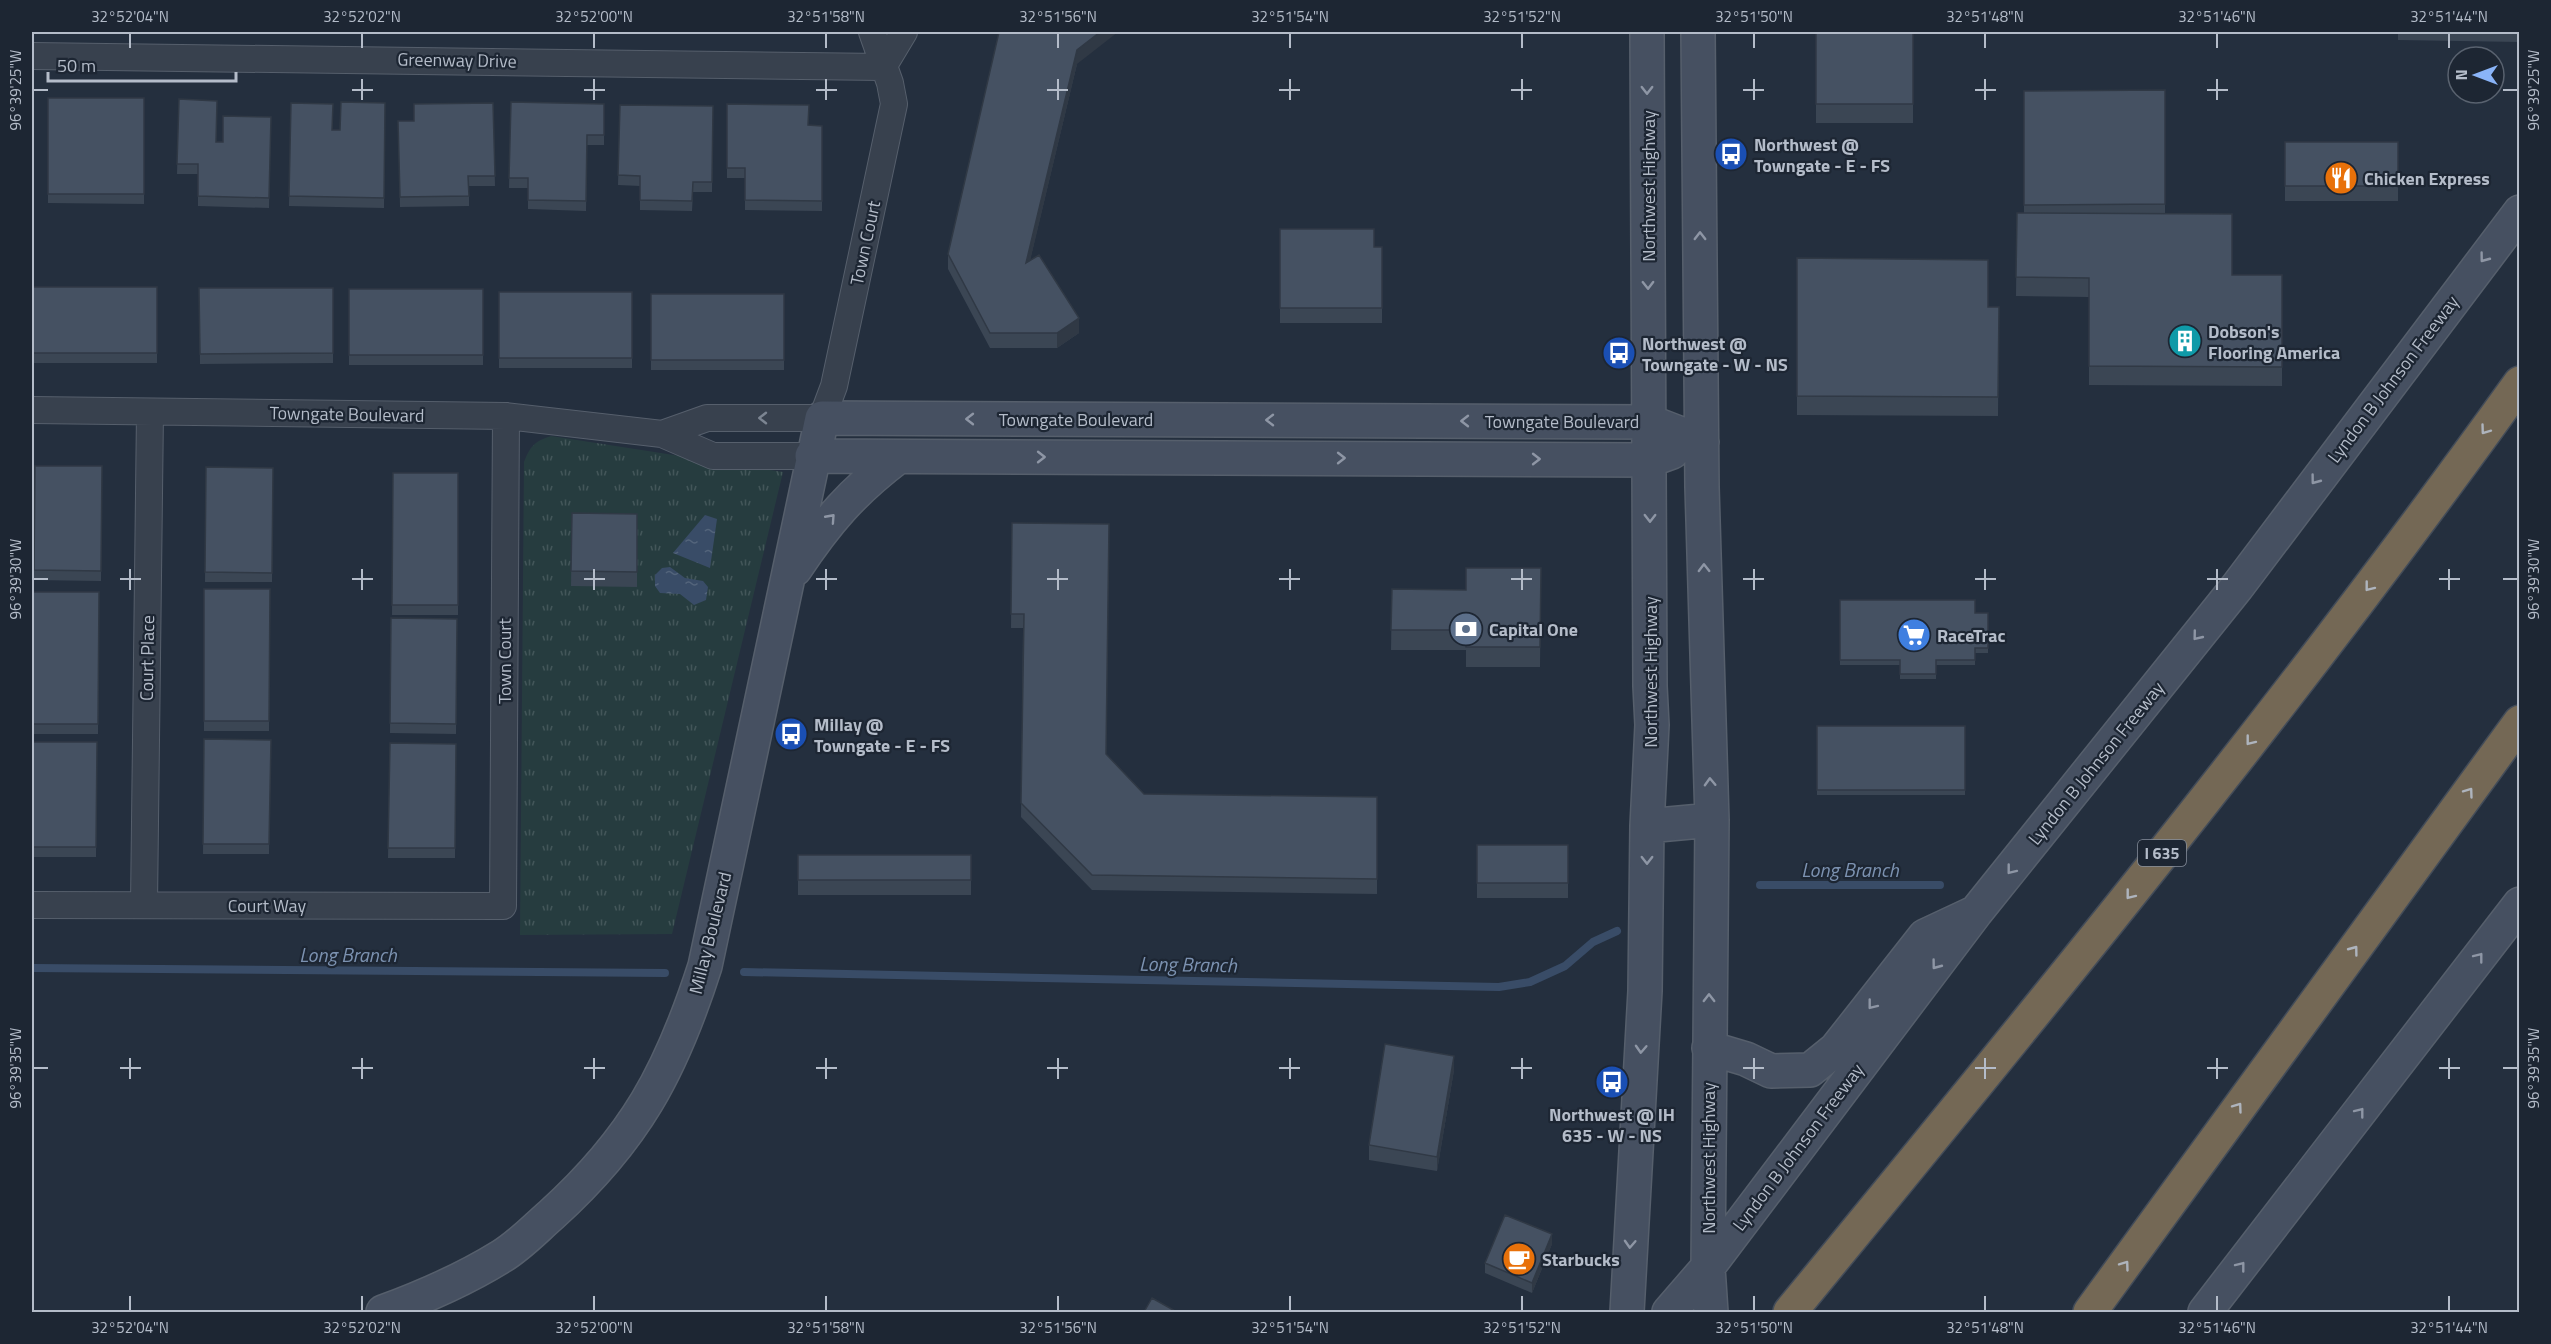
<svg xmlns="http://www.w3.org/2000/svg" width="2551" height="1344" viewBox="0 0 2551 1344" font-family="'Titillium Web',sans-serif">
  <defs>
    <pattern id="park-tufts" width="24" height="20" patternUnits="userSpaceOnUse" patternTransform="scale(1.5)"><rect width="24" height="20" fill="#263c3f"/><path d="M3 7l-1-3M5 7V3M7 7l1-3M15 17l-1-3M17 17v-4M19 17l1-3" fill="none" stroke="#435659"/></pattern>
    <pattern id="water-ripples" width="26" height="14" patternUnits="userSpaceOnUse" patternTransform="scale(1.5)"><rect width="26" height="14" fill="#394c67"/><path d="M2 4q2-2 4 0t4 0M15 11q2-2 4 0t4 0" fill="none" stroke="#53647b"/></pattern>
  </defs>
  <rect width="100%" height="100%" fill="#242f3e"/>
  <path fill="url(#park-tufts)" d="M551 436 783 472 672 934 520 935 524 462C530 446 535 441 551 436Z"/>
  <path fill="url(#water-ripples)" d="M705 515 717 519 710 568 673 553Z
    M670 567 685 578 703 581 708 587 706 600 694 605 680 594 660 593 655 586V575L662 568Z"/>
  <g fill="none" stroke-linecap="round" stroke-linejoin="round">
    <path stroke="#394c67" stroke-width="8" d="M1760 885H1940
      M32 968 665 973
      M744 972 1499 987 1530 982 1565 966 1593 942 1617 931"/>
    <g stroke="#565f6c" stroke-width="28">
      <path id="street" d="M32 56 883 67
        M883 67 904 32
        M32 410 506 416 662 434 713 456H812
        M662 434 707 418H822L834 386 894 104 890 83 872 32
        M144 904 150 412
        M32 905 503 906 506 416"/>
    </g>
    <g stroke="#565f6c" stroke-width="36">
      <path id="secondary" d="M1698 32 1702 487 1712 820 1708 1267 1711 1312
        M812 456 1650 460 1672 452
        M795 569C827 521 852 492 898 457
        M1647 826 1712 820
        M1709 1048 1746 1059 1771 1071 1810 1070 1836 1049 1925 936 1972 914
        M383 1312C424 1297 465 1279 502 1256 520 1245 536 1228 551 1215 635 1139 671 1072 705 966L822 418 1650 422 1702 442
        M1627 1312 1645 991 1647 826 1652 725 1650 686 1647 32
        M1669 1312 1708 1267 1976 912 2237 587 2520 212
        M2205 1312 2520 904"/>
    </g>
    <g stroke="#434c59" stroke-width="36">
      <path id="highway" d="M1790 1312C2040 1008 2290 703 2520 383
        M2090 1312 2520 722"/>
    </g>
    <use href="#street" stroke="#38414e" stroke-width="26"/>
    <use href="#secondary" stroke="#465061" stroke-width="33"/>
    <use href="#highway" stroke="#746855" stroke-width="33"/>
  </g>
  <path fill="#3b4654" d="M1816 32H1913V123H1816Z
    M2398 32H2520V42L2398 40Z
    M1077 64 1030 260 1079 333 1057 348H990L948 269V254Z
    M2165 90V214L2232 275H2282V386L2089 385V297L2016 296 2017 213H2024V91Z
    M48 98H144V204L48 203Z
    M179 99 216 142H223L271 117 269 208 198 206V174H177Z
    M511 102 604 104V145H587L586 211 528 209V188H509Z
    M291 103 333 130H340L385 103 384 208 289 206Z
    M493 103 495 186H469V206L400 207 398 121H414Z
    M727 104 808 125 822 126V211L745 210V178H727Z
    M620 105 713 106 712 192H693L692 211 640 210V186L618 185Z
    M2285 142H2398V201H2285Z
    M1280 229 1374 247H1382V323H1280Z
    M1797 258 1988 307H1999L1998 416 1797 415Z
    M32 287H157V363H32Z
    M199 288H333V363L200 364Z
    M349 289H483V365H349Z
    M499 292H632V368H499Z
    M651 294H784V370H651Z
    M35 466H102L101 581 34 580Z
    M206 467 273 468 272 582H205Z
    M393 473H458V615H392Z
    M572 513 637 514V587L571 586Z
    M1012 523 1106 754 1144 794 1377 797V894L1092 890 1021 817 1023 628H1011Z
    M1541 568 1540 667H1466V650H1391L1392 589 1466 590Z
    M204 589H270L269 731H204Z
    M33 592H99L98 734H33Z
    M1840 600 1975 613H1988V653H1975V665H1936V679H1900V665H1840Z
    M391 618 457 619 456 734 390 733Z
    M1817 726H1965V795H1817Z
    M204 739 271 740 269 854H203Z
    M32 742H97L96 857H32Z
    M390 743 456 744 455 858H388Z
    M1477 845H1568V898H1477Z
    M798 855H971V895H798Z
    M1454 1070 1437 1171 1369 1160V1145Z
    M1552 1244 1532 1293 1485 1273V1263Z"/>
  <path fill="#303945" d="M1100 32H1118L1077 64 1026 278V263L1077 50Z
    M1079 318V333L1057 348V333Z
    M1454 1056V1070L1437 1171V1157Z
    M1552 1234V1244L1532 1293V1283Z"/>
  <path fill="#455162" stroke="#303945" stroke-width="1.5" d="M999 32H1100L1077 50 1026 263 1039 255 1079 318 1057 333H990L948 254Z
    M1816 32H1913V104H1816Z
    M2165 90V204L2024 205V91Z
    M48 98H144V194H48Z
    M179 99 217 101 216 142H223V116L271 117 269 198 198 196V164H177Z
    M341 102 385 103 384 198 289 196 291 103 333 104 332 130H340Z
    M511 102 604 104V135H587L586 201 528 200V178H509Z
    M493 103 495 176H468L469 196 400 197 398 121H414V104Z
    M727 104 809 105 808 125 822 126V201L745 200V168H727Z
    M620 105 713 106 712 182H693L692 201 640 200V176L618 175Z
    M2285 142H2398V186H2285Z
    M2017 213 2232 214V275H2282V367L2089 366V278L2016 277Z
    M1280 229H1374V247H1382V308H1280Z
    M1797 258 1988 260V307H1999L1998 397 1797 396Z
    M32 287H157V353H32Z
    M199 288H333V353L200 354Z
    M349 289H483V355H349Z
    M499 292H632V358H499Z
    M651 294H784V360H651Z
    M35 466H102L101 571 34 570Z
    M206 467 273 468 272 573 205 572Z
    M393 473H458V605H392Z
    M572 513 637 514V572L571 571Z
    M1012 523 1109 524 1106 754 1144 794 1377 797V879L1092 875 1021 803 1024 614H1011Z
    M1466 568H1541L1540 647H1466V630H1391L1392 589 1466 590Z
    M204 589H270L269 721H204Z
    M33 592H99L98 724H33Z
    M1840 600H1975V613H1988V648H1975V660H1936V674H1900V660H1840Z
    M391 618 457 619 456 724 390 723Z
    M1817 726H1965V790H1817Z
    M204 739 271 740 269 844H203Z
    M32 742H97L96 847H32Z
    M390 743 456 744 455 848H388Z
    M1477 845H1568V883H1477Z
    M798 855H971V880H798Z
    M1385 1044 1454 1056 1437 1157 1369 1145Z
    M1505 1215 1552 1234 1532 1283 1485 1263Z
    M1152 1298 1177 1312H1144Z"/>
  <defs><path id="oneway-chevron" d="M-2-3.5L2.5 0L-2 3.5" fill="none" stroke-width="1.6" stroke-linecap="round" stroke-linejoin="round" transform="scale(1.5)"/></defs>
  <g stroke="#8e96a5">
    <use href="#oneway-chevron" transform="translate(1647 90) rotate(90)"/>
    <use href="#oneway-chevron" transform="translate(1700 236) rotate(-90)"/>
    <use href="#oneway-chevron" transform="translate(2484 258) rotate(127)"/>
    <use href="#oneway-chevron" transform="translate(1648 285) rotate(89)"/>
    <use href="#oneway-chevron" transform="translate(970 419) rotate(-180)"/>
    <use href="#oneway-chevron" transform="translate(1270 420) rotate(-180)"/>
    <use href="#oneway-chevron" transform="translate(1465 421) rotate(-180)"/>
    <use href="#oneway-chevron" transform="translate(1041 457)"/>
    <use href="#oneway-chevron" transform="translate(1341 458)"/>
    <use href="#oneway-chevron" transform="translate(1536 459)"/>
    <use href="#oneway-chevron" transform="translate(2315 480) rotate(127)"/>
    <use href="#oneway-chevron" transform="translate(831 518) rotate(-48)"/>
    <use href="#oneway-chevron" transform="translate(1650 518) rotate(90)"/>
    <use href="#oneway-chevron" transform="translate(1704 568) rotate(-91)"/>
    <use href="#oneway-chevron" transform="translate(2197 636) rotate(129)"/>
    <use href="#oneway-chevron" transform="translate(1710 782) rotate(-92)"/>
    <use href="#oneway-chevron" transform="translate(1647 860) rotate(90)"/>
    <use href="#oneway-chevron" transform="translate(2011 870) rotate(128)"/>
    <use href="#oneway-chevron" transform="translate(2479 957) rotate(-52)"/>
    <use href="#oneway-chevron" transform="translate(1936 965) rotate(127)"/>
    <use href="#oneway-chevron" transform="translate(1709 998) rotate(-90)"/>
    <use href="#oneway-chevron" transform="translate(1872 1005) rotate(128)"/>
    <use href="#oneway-chevron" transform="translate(1641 1049) rotate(93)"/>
    <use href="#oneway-chevron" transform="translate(2360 1112) rotate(-52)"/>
    <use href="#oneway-chevron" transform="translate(1630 1244) rotate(93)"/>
    <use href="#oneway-chevron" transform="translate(2241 1266) rotate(-52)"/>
  </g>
  <use stroke="#7c8592" href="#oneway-chevron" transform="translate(763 418) rotate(180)"/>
  <g stroke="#aeb4bd">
    <use href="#oneway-chevron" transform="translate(2485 430) rotate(126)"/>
    <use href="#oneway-chevron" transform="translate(2369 587) rotate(128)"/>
    <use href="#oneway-chevron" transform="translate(2250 741) rotate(128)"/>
    <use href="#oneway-chevron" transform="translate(2469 792) rotate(-54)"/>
    <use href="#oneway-chevron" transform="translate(2130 895) rotate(128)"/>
    <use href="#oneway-chevron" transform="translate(2354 950) rotate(-53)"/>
    <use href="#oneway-chevron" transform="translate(2238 1107) rotate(-54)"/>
    <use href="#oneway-chevron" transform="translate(2125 1265) rotate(-54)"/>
  </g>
  <path fill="none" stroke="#b4bcc9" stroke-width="2" d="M130 33V48M362 33V48M594 33V48M826 33V48M1058 33V48M1290 33V48M1522 33V48M1754 33V48M1985 33V48M2217 33V48M2449 33V48M362 79V100M594 79V100M826 79V100M1058 79V100M1290 79V100M1522 79V100M1754 79V100M1985 79V100M2217 79V100M33 90H48M352 90H373M584 90H605M816 90H837M1047 90H1068M1279 90H1300M1511 90H1532M1743 90H1764M1975 90H1996M2207 90H2228M2503 90H2518M130 569V590M362 569V590M594 569V590M826 569V590M1058 569V590M1290 569V590M1522 569V590M1754 569V590M1985 569V590M2217 569V590M2449 569V590M33 579H48M120 579H141M352 579H373M584 579H605M816 579H837M1047 579H1068M1279 579H1300M1511 579H1532M1743 579H1764M1975 579H1996M2207 579H2228M2439 579H2460M2503 579H2518M130 1058V1079M362 1058V1079M594 1058V1079M826 1058V1079M1058 1058V1079M1290 1058V1079M1522 1058V1079M1754 1058V1079M1985 1058V1079M2217 1058V1079M2449 1058V1079M33 1068H48M120 1068H141M352 1068H373M584 1068H605M816 1068H837M1047 1068H1068M1279 1068H1300M1511 1068H1532M1743 1068H1764M1975 1068H1996M2207 1068H2228M2439 1068H2460M2503 1068H2518M130 1296V1311M362 1296V1311M594 1296V1311M826 1296V1311M1058 1296V1311M1290 1296V1311M1522 1296V1311M1754 1296V1311M1985 1296V1311M2217 1296V1311M2449 1296V1311"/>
  <defs>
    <g id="bus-disc" transform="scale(1.725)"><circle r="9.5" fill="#1a4fb4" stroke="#1d2633"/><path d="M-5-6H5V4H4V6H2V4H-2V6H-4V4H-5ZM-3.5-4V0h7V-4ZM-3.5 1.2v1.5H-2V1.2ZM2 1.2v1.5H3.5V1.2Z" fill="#fff"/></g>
    <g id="restaurant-disc" transform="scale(1.725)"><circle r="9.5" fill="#e8710a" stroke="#1d2633"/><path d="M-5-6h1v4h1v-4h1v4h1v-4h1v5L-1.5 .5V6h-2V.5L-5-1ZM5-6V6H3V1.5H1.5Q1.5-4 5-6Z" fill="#fff"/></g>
    <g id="building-disc" transform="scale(1.725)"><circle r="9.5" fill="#0f9aa8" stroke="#1d2633"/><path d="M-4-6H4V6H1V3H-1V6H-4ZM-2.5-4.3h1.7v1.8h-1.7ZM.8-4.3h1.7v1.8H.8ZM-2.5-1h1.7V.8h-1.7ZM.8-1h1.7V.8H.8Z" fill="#fff"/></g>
    <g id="bank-disc" transform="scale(1.725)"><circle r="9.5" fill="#5c6f8a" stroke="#1d2633"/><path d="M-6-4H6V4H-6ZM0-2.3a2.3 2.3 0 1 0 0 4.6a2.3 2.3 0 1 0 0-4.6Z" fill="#fff"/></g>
    <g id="supermarket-disc" transform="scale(1.725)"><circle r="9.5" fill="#3f7fe0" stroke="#1d2633"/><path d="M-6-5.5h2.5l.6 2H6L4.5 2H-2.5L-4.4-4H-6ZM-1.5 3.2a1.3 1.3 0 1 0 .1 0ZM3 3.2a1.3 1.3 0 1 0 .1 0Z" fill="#fff"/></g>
    <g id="cafe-disc" transform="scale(1.725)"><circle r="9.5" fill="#e8710a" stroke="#1d2633"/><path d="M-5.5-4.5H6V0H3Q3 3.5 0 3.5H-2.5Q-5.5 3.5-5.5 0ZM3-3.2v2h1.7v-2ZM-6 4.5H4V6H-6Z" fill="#fff"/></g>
  </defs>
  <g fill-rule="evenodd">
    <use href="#bus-disc" x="1731" y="154"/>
    <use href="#restaurant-disc" x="2341" y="178"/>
    <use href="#building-disc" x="2185" y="341"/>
    <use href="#bus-disc" x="1619" y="353"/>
    <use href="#bank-disc" x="1466" y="629"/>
    <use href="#supermarket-disc" x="1914" y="635"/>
    <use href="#bus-disc" x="791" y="734"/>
    <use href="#bus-disc" x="1612" y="1082"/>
    <use href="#cafe-disc" x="1519" y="1259"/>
  </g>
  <g text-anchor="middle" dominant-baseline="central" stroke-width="4.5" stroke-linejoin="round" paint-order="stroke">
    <rect fill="#1d2633" stroke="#878f9c" stroke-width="1.5" x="2138" y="840" width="48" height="26" rx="4.5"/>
    <g font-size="16" font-weight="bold" fill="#b4bcc9">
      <text x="2162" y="853">I 635</text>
    </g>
    <g font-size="18" fill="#b4bcc9" stroke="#1d2633">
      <text transform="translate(457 60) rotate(1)">Greenway Drive</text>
      <text transform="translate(1648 186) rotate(-90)">Northwest Highway</text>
      <text transform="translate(865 243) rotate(-78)">Town Court</text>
      <text transform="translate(2393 379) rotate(-53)">Lyndon B Johnson Freeway</text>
      <text transform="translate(347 414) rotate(1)">Towngate Boulevard</text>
      <text x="1076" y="419">Towngate Boulevard</text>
      <text x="1562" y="421">Towngate Boulevard</text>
      <text transform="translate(147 658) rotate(-89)">Court Place</text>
      <text transform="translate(504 661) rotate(-90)">Town Court</text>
      <text transform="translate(1650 672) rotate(-90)">Northwest Highway</text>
      <text transform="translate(2096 763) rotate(-51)">Lyndon B Johnson Freeway</text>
      <text x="267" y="905">Court Way</text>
      <text transform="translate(710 933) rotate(-76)">Millay Boulevard</text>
      <text transform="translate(1798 1147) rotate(-53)">Lyndon B Johnson Freeway</text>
      <text transform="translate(1708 1158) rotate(-90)">Northwest Highway</text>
    </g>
    <g font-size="18" font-weight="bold" fill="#b4bcc9" stroke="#1d2633" text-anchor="start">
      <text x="1754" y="144">Northwest @<tspan x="1754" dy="21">Towngate - E - FS</tspan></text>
      <text x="2364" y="178">Chicken Express</text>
      <text x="2208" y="331">Dobson's<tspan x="2208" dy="21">Flooring America</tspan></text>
      <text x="1642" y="343">Northwest @<tspan x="1642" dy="21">Towngate - W - NS</tspan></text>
      <text x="1489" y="629">Capital One</text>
      <text x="1937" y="635">RaceTrac</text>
      <text x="814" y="724">Millay @<tspan x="814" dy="21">Towngate - E - FS</tspan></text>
      <text x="1612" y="1114" text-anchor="middle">Northwest @ IH<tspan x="1612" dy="21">635 - W - NS</tspan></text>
      <text x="1542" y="1259">Starbucks</text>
    </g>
    <g font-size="20" font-style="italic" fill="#7c92b1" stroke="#1d2633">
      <text x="1850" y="869">Long Branch</text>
      <text x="348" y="954">Long Branch</text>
      <text transform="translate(1188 964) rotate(1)">Long Branch</text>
    </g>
  </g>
  <rect width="2551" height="1344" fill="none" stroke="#1d2633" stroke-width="66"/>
  <g transform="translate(2476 75) rotate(270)"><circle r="28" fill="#1d2633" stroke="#59626f" stroke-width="1.5"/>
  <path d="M0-4.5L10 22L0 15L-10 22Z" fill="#8ab4f8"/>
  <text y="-9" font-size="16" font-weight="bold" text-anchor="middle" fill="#b4bcc9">N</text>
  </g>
  <path d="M48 72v9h188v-9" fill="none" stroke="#b4bcc9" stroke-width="3"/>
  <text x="57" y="72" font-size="18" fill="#b4bcc9" stroke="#1d2633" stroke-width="4.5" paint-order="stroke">50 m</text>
  <rect x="33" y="33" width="2485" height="1278" fill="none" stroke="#b4bcc9" stroke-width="2"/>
  <g font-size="15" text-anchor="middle" fill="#b4bcc9">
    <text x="130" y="22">32°52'04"N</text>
    <text x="362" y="22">32°52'02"N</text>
    <text x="594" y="22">32°52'00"N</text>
    <text x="826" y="22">32°51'58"N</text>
    <text x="1058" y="22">32°51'56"N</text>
    <text x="1290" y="22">32°51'54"N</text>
    <text x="1522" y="22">32°51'52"N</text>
    <text x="1754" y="22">32°51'50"N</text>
    <text x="1985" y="22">32°51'48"N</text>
    <text x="2217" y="22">32°51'46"N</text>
    <text x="2449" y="22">32°51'44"N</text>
    <text transform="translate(2534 90) rotate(-90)" y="5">96°39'25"W</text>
    <text transform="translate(16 90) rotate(-90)" y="5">96°39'25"W</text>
    <text transform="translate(2534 579) rotate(-90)" y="5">96°39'30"W</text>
    <text transform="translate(16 579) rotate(-90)" y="5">96°39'30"W</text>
    <text transform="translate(2534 1068) rotate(-90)" y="5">96°39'35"W</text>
    <text transform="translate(16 1068) rotate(-90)" y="5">96°39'35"W</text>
    <text x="130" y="1333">32°52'04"N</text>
    <text x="362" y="1333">32°52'02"N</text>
    <text x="594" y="1333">32°52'00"N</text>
    <text x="826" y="1333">32°51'58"N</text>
    <text x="1058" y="1333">32°51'56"N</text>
    <text x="1290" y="1333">32°51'54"N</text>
    <text x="1522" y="1333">32°51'52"N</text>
    <text x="1754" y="1333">32°51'50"N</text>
    <text x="1985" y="1333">32°51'48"N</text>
    <text x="2217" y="1333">32°51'46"N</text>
    <text x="2449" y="1333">32°51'44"N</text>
  </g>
</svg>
